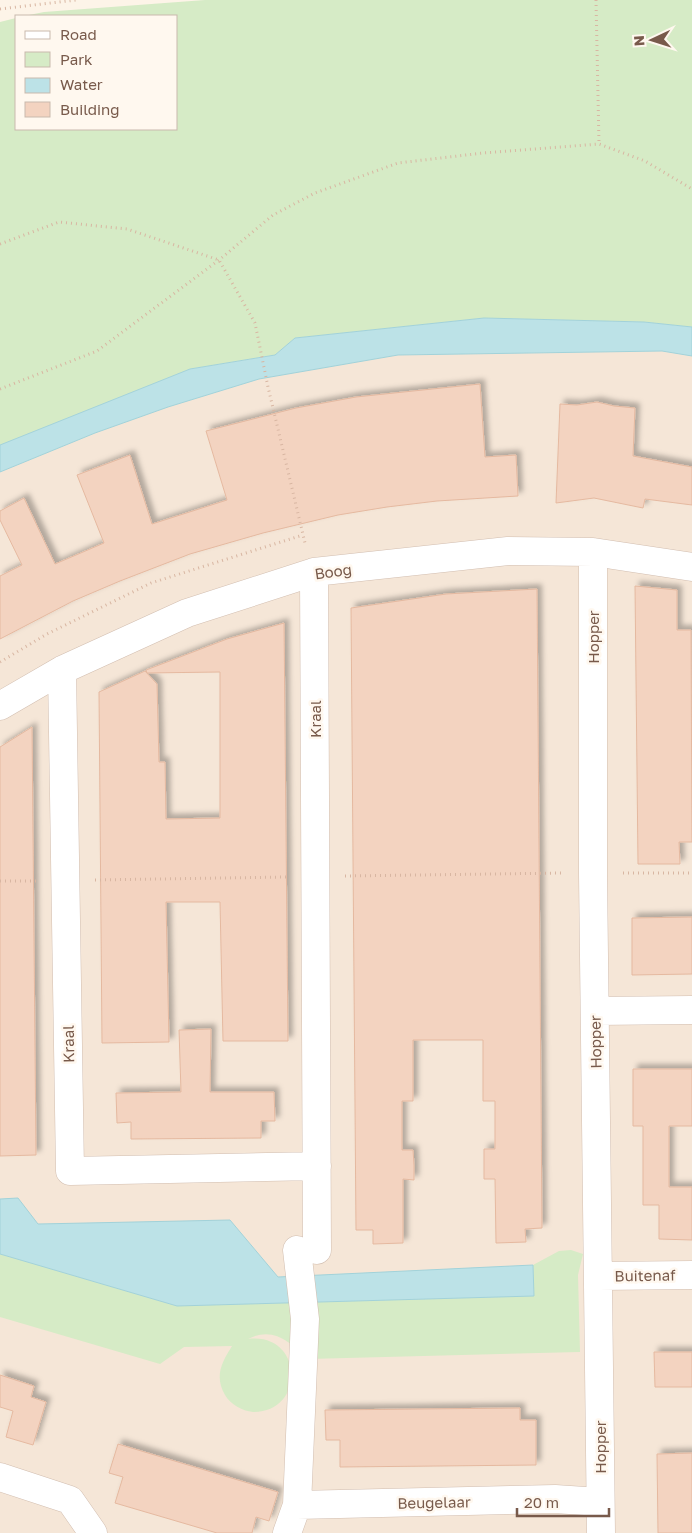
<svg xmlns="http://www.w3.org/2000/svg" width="692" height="1533" viewBox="0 0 692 1533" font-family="'Golos Text',sans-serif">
  <defs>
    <filter id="shadow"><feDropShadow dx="4.5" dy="-4.5" stdDeviation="2.5" flood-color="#0004"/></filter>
  </defs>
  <rect width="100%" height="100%" fill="#fdf4e8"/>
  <path fill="#f5e6d7" d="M662 351 692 356V1533H0V472L95 433 168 407 259 379 398 355Z"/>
  <path fill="#d6ebc6" d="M205 0H692V327L644 322 484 318 295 338 275 355 190 369 0 445V22L16 18V129H176V16H24L44 12Z
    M571 1250 583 1254 578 1275 580 1352 308 1359C290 1342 273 1326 248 1339 304 1332 306 1413 253 1412 242 1411 230 1404 225 1395 214 1376 222 1362 232 1346L184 1347 160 1364 0 1317V1254L177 1306 534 1296 533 1265 559 1251Z"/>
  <path fill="#bce2e7" stroke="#a2d2d9" d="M484 318 644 322 692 327V356L662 351 398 355 259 379 168 407 95 433 0 472V445L190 369 275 355 295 338Z
    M18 1198 38 1224 230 1220 278 1277 533 1265 534 1296 177 1306 0 1254V1199Z"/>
  <path fill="#f3d3c0" stroke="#e5b9a0" filter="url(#shadow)" d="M480 384 485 457 516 455 518 496 437 501 387 507 338 515 263 533 190 554 120 581 73 601 0 639V576L22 565 0 520V511L24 498 55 564 104 543 77 475 130 455 152 524 227 500 206 431 296 408 356 397Z
    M597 402 614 406 635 408 633 456 692 467V505L645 499 643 508 594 498 556 503 560 404 577 405Z
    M635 586 677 590V630H691L692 842H679L680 864H638Z
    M537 589 542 1228 525 1229 526 1242 496 1243 495 1179H484V1149H495V1101H483V1040H413V1101H402V1150H413L414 1165V1180L403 1179V1243L373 1244V1230H356L351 608 446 594Z
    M284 623 288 1041H223L220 902H166L169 1042 102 1043 99 692 145 671 157 684 159 762H165L166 819 220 818V672L147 673 146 670 227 639Z
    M32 727 36 1155 0 1156V747Z
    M692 917V974L632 975V918Z
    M211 1029 210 1092H274L275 1121H261V1138L131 1139V1122L117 1123 116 1093 181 1092 179 1030Z
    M633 1069H692V1126H669V1187H692V1240L659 1239V1205H643V1126H633Z
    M654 1352H692V1387H655Z
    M0 1375 34 1386 31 1397 46 1402 33 1445 6 1437 13 1411 0 1407Z
    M520 1408V1420H536V1465L340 1467V1440H326L325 1410Z
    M118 1444 278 1492 269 1521 256 1517 252 1533H217L115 1503 123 1477 109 1473Z
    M692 1453V1533H658L657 1454Z"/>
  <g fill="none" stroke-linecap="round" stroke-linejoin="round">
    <g stroke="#d2beb0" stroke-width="29">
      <path id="minor" d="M593 552V874L601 1533
        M314 572 317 1250
        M62 670 70 1171 317 1166
        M0 706 62 670 187 613 314 572 508 551 593 552 692 567
        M595 1011 692 1010
        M599 1276 692 1275
        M0 1477 70 1500 93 1533
        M297 1505 305 1319 297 1250
        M287 1533 297 1505 555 1499 600 1502"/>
    </g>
    <path stroke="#d8b6a2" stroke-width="3" stroke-dasharray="1 4" stroke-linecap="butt" d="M596 0 599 144
      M0 9 76 0
      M0 244 59 222 127 229 219 260 255 323 268 387 305 543
      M0 389 97 351 219 260 273 215 315 193 398 163 483 153 599 144 645 161 692 189
      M0 662 47 634 151 583 303 535
      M623 873H692
      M345 876 564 873
      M95 880 286 877
      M0 881H36"/>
    <use href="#minor" stroke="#fff" stroke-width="28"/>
  </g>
  <g text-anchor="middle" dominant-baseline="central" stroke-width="5" stroke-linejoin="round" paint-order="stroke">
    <g font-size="15" fill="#785a4b" stroke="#fff8ef">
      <text transform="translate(333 571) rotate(-8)">Boog</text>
      <text transform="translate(593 637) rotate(-90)">Hopper</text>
      <text transform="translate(315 719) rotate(-90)">Kraal</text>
      <text transform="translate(595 1042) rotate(-91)">Hopper</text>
      <text transform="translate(68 1044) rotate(-91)">Kraal</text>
      <text transform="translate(645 1275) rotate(-1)">Buitenaf</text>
      <text transform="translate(600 1447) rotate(-90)">Hopper</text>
      <text transform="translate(434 1502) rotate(-1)">Beugelaar</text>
    </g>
  </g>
  <rect x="15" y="15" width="162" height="115" fill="#fff8ef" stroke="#c9b9ad"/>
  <rect x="25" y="31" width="25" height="8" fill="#ffffff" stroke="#c9b9ad"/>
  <text x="60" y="40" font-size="15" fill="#785a4b">Road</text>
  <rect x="25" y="52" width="25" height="15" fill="#d6ebc6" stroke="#c9b9ad"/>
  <text x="60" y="65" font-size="15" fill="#785a4b">Park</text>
  <rect x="25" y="78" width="25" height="15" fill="#bce2e7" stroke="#c9b9ad"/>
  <text x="60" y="90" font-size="15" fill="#785a4b">Water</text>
  <rect x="25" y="102" width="25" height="15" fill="#f3d3c0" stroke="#c9b9ad"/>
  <text x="60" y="115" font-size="15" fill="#785a4b">Building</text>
  <g transform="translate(652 40) rotate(266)" stroke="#fff8ef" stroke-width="4" paint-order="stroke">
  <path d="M0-4L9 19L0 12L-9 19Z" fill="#785a4b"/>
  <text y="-8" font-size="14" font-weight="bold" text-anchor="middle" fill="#785a4b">N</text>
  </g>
  <path d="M517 1508v8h92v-8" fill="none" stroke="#785a4b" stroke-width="2.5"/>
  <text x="524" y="1508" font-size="15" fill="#785a4b" stroke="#fff8ef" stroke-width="4" paint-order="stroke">20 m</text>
</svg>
